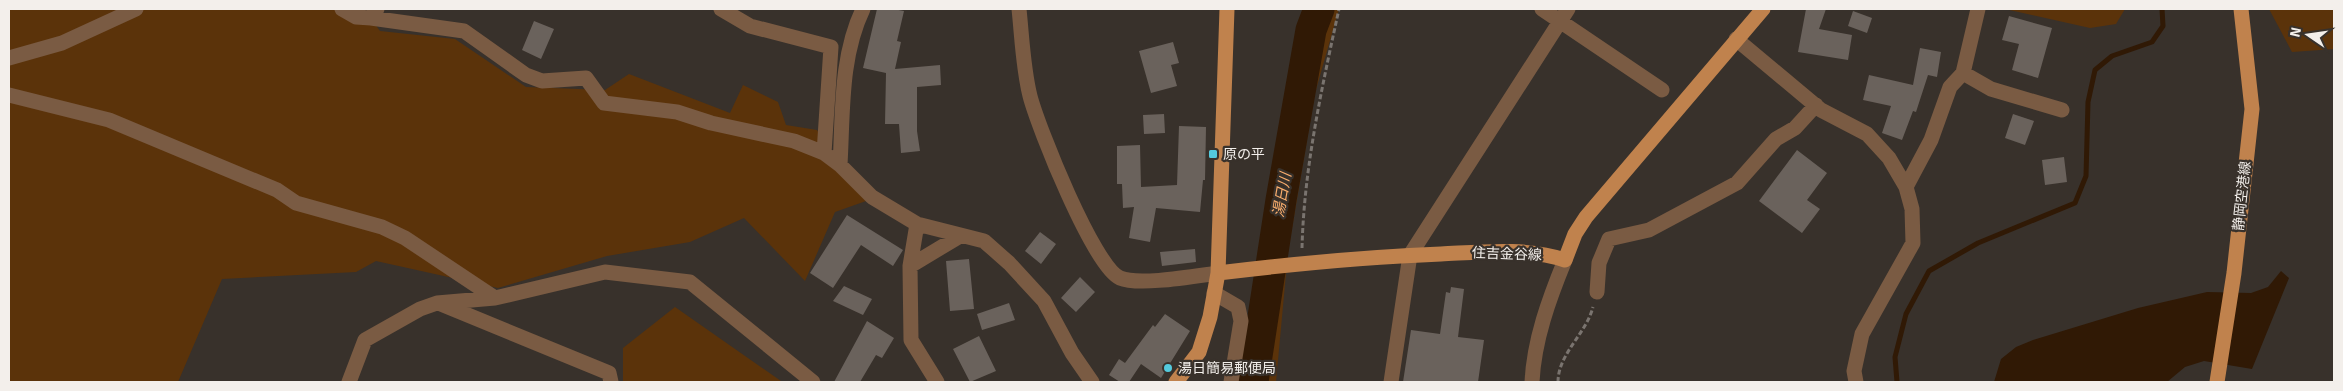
<svg xmlns="http://www.w3.org/2000/svg" width="2343" height="391" viewBox="0 0 2343 391" font-family="Signika,'Noto Sans JP',sans-serif">
  <rect width="100%" height="100%" fill="#38312b"/>
  <path fill="#5b330a" d="M9 9H364L380 31 455 39 526 87 605 90 629 74 730 113 743 85 778 102 786 125 817 130 866 201 835 212 805 281 744 218 690 242 607 256 498 288 376 261 356 272 222 279 178 382H9Z
    M1307 9H1339L1315 93 1288 252 1276 382H1241L1252 310 1268 230 1276 153 1298 34Z
    M2005 9H2125L2116 24 2090 28Z
    M2269 9H2334V49L2292 52Z
    M675 307 781 381 623 382V348Z"/>
  <path fill="#301905" d="M2281 271 2289 278 2252 369 2204 361 2185 367 2167 382H1994L2001 359 2016 347 2033 340 2138 308 2207 292 2251 293 2268 287Z"/>
  <g fill="none" stroke-linecap="round" stroke-linejoin="round">
    <path stroke="#301905" stroke-width="5" d="M1897 382 1895 357 1906 314 1929 271 1978 243 2075 203 2086 176 2088 102 2095 70 2112 56 2152 42 2163 26 2162 9"/>
    <path stroke="#301905" stroke-width="31" d="M1253 382 1281 200 1311 30 1319 9"/>
  </g>
  <path fill="#6a625c" d="M877 9H893L904 11 897 41 901 42 895 69 940 65 941 85 917 87V131L920 151 901 153 899 124H885L886 73 863 68Z
    M1806 9H1826L1819 29 1852 35 1848 60 1798 52Z
    M1853 11 1872 18 1867 33 1848 26Z
    M2009 16 2052 28 2038 78 2012 70 2019 44 2002 40Z
    M534 21 554 29 541 59 522 50Z
    M1173 42 1179 63 1171 65 1177 86 1151 93 1139 51Z
    M1920 48 1941 52 1937 77 1928 75 1916 112 1913 111 1902 140 1882 133 1891 106 1863 100 1869 75 1913 85Z
    M1164 114 1165 133 1144 134 1143 115Z
    M2013 114 2034 121 2025 145 2005 138Z
    M1179 126 1206 127 1205 180H1203L1200 212 1156 208 1150 242 1129 238 1134 207 1123 208 1122 184H1117V146L1140 145 1141 187 1177 185Z
    M1797 150 1827 173 1807 200 1820 209 1802 233 1759 201Z
    M2064 157 2067 182 2045 185 2042 160Z
    M847 215 903 250 893 266 861 245 833 288 810 273Z
    M1040 232 1056 244 1041 264 1025 251Z
    M1195 249 1196 262 1162 266 1160 252Z
    M969 259 974 309 950 311 946 261Z
    M1080 277 1095 292 1076 312 1061 298Z
    M844 286 872 299 863 315 833 301Z
    M1451 287 1464 289 1458 337 1484 340 1478 382H1403L1411 330 1440 334 1446 292 1450 293Z
    M1009 303 1015 320 982 330 977 314Z
    M1165 314 1190 331 1161 378 1141 364 1129 382H1120L1109 375 1119 359 1125 363 1153 325 1155 327Z
    M867 321 894 338 882 358 876 355 860 382H834Z
    M979 336 996 371 970 382 953 349Z"/>
  <g fill="none" stroke-linecap="round" stroke-linejoin="round">
    <path stroke="#7a746f" stroke-width="3" stroke-dasharray="5 2.5" stroke-linecap="butt" d="M1302 248C1304 167 1322 87 1339 9
      M1558 382C1558 354 1586 334 1593 307"/>
    <path stroke="#7a5b43" stroke-width="15" d="M342 9 356 17 371 18
      M377 9 371 18 464 31 526 75 542 81 586 78 604 103 677 112 711 123 794 141 824 153 840 165 872 197 917 224 984 241 1009 263 1044 301 1072 353 1092 382
      M721 9 750 26 831 47 824 153
      M1019 9C1022 37 1023 68 1030 96 1038 127 1094 267 1120 278 1139 286 1195 276 1218 273
      M1542 9 1662 90
      M1978 9 1963 73 1991 89 2062 110
      M1736 39 1821 110 1867 134 1889 158 1906 187 1912 209 1913 243 1862 334 1854 371 1856 382
      M9 58 62 43 136 9
      M9 95 109 120 277 190 296 203 382 227 405 238 495 298
      M840 165C843 113 840 57 863 9
      M1906 187 1931 140 1950 87 1963 73
      M917 224 910 266 911 340 937 382
      M910 266 960 236
      M1597 292 1599 263 1609 239 1649 230 1737 183 1776 139 1795 128 1816 105
      M1214 293 1238 307 1241 321 1231 382
      M441 304 609 373 611 382
      M349 382 365 340 420 309 437 303 495 298 605 272 690 282 813 382
      M1391 382 1410 255 1568 9
      M1532 382C1534 340 1549 299 1565 260"/>
    <path stroke="#c0824d" stroke-width="15" d="M1218 273C1292 264 1366 257 1441 254 1482 252 1525 247 1565 260L1575 234 1586 217 1763 9
      M1176 382 1199 352 1210 317 1218 273 1227 9
      M2217 382 2234 273 2252 109 2241 9"/>
  </g>
  <g fill="#54cadd" stroke="#38312b" stroke-width="2">
    <rect x="1208" y="149" width="10" height="10" rx="2.5"/>
    <circle cx="1168" cy="368" r="5"/>
  </g>
  <g text-anchor="middle" dominant-baseline="central" stroke-width="4.5" stroke-linejoin="round" paint-order="stroke">
    <g font-size="14" fill="#f3efeb" stroke="#38312b" text-anchor="start">
      <text x="1223" y="154">原の平</text>
      <text x="1178" y="368">湯日簡易郵便局</text>
    </g>
    <g font-size="14" fill="#f3efeb" stroke="#38312b">
      <text transform="translate(2242 196) rotate(-84)">静岡空港線</text>
      <text transform="translate(1507 254) rotate(2)">住吉金谷線</text>
    </g>
    <g font-size="15" font-style="italic" fill="#fbae6d" stroke="#38312b">
      <text transform="translate(1282 195) rotate(-80)">湯日川</text>
    </g>
  </g>
  <rect width="2343" height="391" fill="none" stroke="#f3efeb" stroke-width="20"/>
  <g transform="translate(2308 35) rotate(283)" stroke="#38312b" stroke-width="4" paint-order="stroke">
  <path d="M0-4L9 19L0 12L-9 19Z" fill="#f3efeb"/>
  <text y="-8" font-size="14" font-weight="bold" text-anchor="middle" fill="#f3efeb">N</text>
  </g>
</svg>
